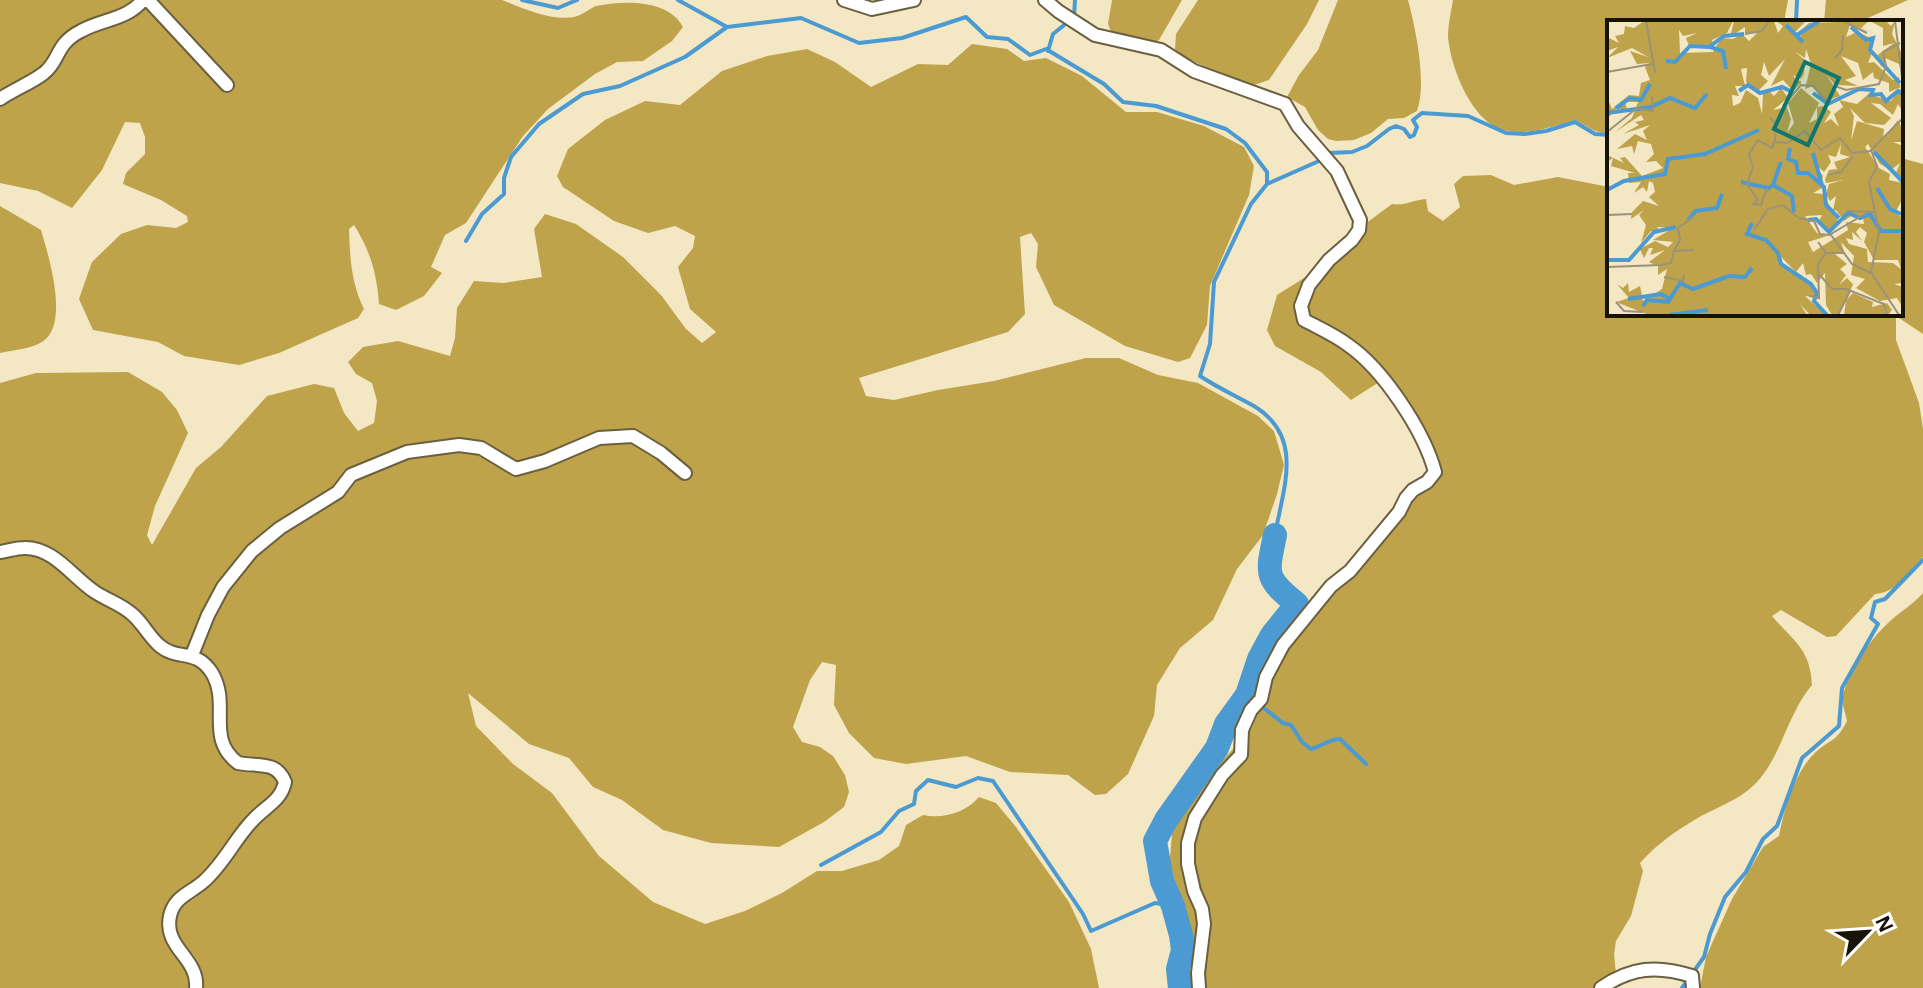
<svg xmlns="http://www.w3.org/2000/svg" width="1923" height="988" viewBox="0 0 1923 988" font-family="'Alegreya Sans',sans-serif">
  <rect width="100%" height="100%" fill="#f3e7c4"/>
  <path fill="#bea34a" d="M0 0H502C522 8 551 21 574 17 581 16 589 9 596 6 626 0 669 0 683 27L672 41 643 61 617 62 595 74 548 109 523 136 466 223 445 235 431 267 442 273 424 296 396 310 379 304C377 274 370 250 354 225L349 229C350 257 351 283 364 309L358 318 279 353 239 365 184 356 158 342 93 330 79 299 92 262 121 234 147 225 176 228 188 222 187 216 161 200 123 184 126 173 145 154V137L140 123 125 122 102 170 72 208 38 191 0 183Z
    M1112 0H1182L1159 40 1154 43 1112 34 1108 24Z
    M1198 0H1319L1307 24 1269 80 1254 85 1238 82 1180 55 1175 49 1176 34Z
    M1338 0H1408C1416 30 1427 83 1417 111L1404 118 1388 119 1371 133 1354 140 1336 141 1328 139 1318 130 1305 107 1287 97 1299 75 1318 50Z
    M1453 0H1788L1784 22H1609V133C1595 134 1588 126 1575 120 1554 126 1530 135 1508 131 1473 126 1451 69 1448 37 1448 25 1451 12 1453 0Z
    M1826 0H1908L1859 22H1824Z
    M972 44 1007 49 1024 61 1046 58 1082 76 1126 112H1157L1204 126 1244 147 1254 166 1249 195 1210 286 1207 325 1190 358 1178 362 1125 346 1054 305 1036 267 1038 244 1031 233 1020 237 1025 314 1008 332 859 378 866 396 894 400 938 390 994 381 1086 358H1119L1158 375 1198 383 1258 416 1274 431 1284 465 1277 494 1263 535 1237 569 1213 620 1180 648 1157 685 1154 716 1128 774 1106 794 1095 795 1068 775 1010 772 966 756 906 764 874 758 849 733 834 705 836 665 822 662 810 680 793 727 802 742 820 747 833 756 845 775 849 792 844 807 824 822 779 847 711 843 663 830 622 800 593 787 569 758 529 744 468 693 476 726 513 764 552 793 599 856 653 902 705 924 745 911 782 893 817 871H842L879 860 899 846 906 825 923 815C943 819 965 813 979 797L996 803 1016 827 1069 902 1091 949 1099 988H0V383L36 373 128 372 162 392 177 410 188 433 155 506 147 535 152 545 196 468 221 447 267 396 314 384 334 388 344 413 358 431 374 423 377 401 372 383 356 374 348 362 363 347 398 341 450 356 455 338 457 308 474 281 504 283 542 277 534 229 545 214 576 224 623 257 661 295 686 329 702 343 716 332 690 309 678 267 693 248 695 236 675 226 648 233 614 221 563 187 557 176 568 149 605 120 645 101 680 105 722 71 767 56 807 49 835 62 871 87 918 64 948 65Z
    M1901 158 1923 164V334L1896 316V340L1919 403 1923 429V557C1909 572 1896 593 1875 594L1836 636 1827 637 1781 610 1772 616C1794 642 1810 648 1812 685 1785 716 1781 765 1747 791 1730 804 1705 812 1688 824 1671 834 1653 848 1640 863L1643 871 1631 916 1616 941 1614 954 1616 974 1593 988H1195L1187 919 1169 870 1173 822 1194 792 1252 728 1283 653 1318 607 1365 564 1414 497 1440 470 1419 421 1387 377 1351 400 1321 372 1275 346 1267 330 1277 295 1334 259 1365 224 1392 204C1405 206 1413 200 1426 199L1428 211 1443 221 1460 207 1454 184 1463 176 1491 175 1514 185 1558 177 1609 187V314H1901Z
    M0 206 41 230C49 257 70 325 42 342 31 349 13 350 0 353Z
    M1923 593V988H1700L1706 957 1732 899 1763 847 1779 836C1784 809 1795 770 1817 751 1834 737 1836 742 1847 721 1846 714 1841 704 1843 696 1848 673 1868 642 1885 626 1897 613 1912 606 1923 593Z"/>
  <g fill="none" stroke-linecap="round" stroke-linejoin="round">
    <path stroke="#4b9ad1" stroke-width="4" d="M522 0 558 8 577 0
      M678 0 727 27
      M1796 22 1797 0
      M1048 51 1053 34 1074 17 1075 0
      M1901 90 1903 88
      M1267 184 1319 161 1329 153 1352 152 1367 146 1389 129 1396 126 1404 129 1410 137 1414 135 1417 127 1413 120 1422 113 1468 116 1506 133 1525 134 1546 131 1575 122 1595 134 1609 135
      M466 241 482 214 504 194V178L511 157 539 124 583 94 620 86 685 57 727 27 801 18 859 43 902 38 966 17 987 37 1008 39 1030 55 1046 49 1104 84 1123 102 1156 106 1226 129 1245 143 1267 172V184L1251 204 1214 282 1210 344 1200 376C1218 388 1236 396 1254 406 1305 437 1283 488 1275 535
      M1247 695 1283 723 1291 725 1302 742 1311 749C1323 746 1328 739 1340 739L1366 764
      M821 865 881 832 899 811 914 804 916 791 928 780 956 787 978 778 993 781 1083 914 1091 931 1155 903 1173 906
      M1682 988 1704 957 1710 934 1725 897 1746 872 1763 839 1777 826 1802 758 1839 726 1842 688 1878 624 1871 618 1875 602 1885 599 1923 560"/>
    <path stroke="#4b9ad1" stroke-width="24" d="M1180 988 1178 969 1183 950 1181 935 1173 906 1162 881 1155 841 1166 820 1217 748 1226 724 1247 695 1259 659 1272 635 1297 604C1264 578 1267 574 1275 535"/>
    <g stroke="#6a6040" stroke-width="16">
      <path id="minor" d="M148 0 227 85
        M844 0 872 9 914 0
        M1045 0 1058 11 1095 35 1161 50 1194 71 1285 104 1298 126 1337 171 1360 220 1359 230 1352 240 1329 260 1309 285 1301 306 1304 320C1319 328 1335 335 1348 345 1383 369 1424 431 1435 472L1427 482 1413 490 1406 498 1399 512 1350 571 1331 586 1283 645 1266 677 1261 699 1251 710 1242 730 1241 755 1222 775 1195 818 1188 843V864L1194 891 1202 909 1204 924 1198 973 1199 988
        M0 99C13 90 33 82 44 73 60 61 55 44 81 31 102 19 127 20 143 0
        M0 552C8 551 16 548 24 548 54 547 73 578 95 592 107 600 121 604 132 614 143 623 149 637 160 646 178 661 196 648 212 673 231 705 205 738 238 763 258 767 276 760 285 782 281 801 266 806 254 819 235 838 224 864 203 882 189 894 174 897 170 916 163 948 199 958 196 988
        M192 655 208 615 223 587 252 551 280 528 338 492 351 475 407 452 459 445 481 448 516 469 545 461 599 438 633 436 661 453 685 473
        M1601 988C1631 967 1657 965 1692 976L1693 988"/>
    </g>
    <use href="#minor" stroke="#fff" stroke-width="12"/>
  </g>
  <g transform="translate(1607 20)">
    <rect width="296" height="296" fill="#f3e7c4"/>
    <path d="M37 1H126L120 13 105 20 106 27 82 26 79 18 90 13 76 16 72 10 73 33 106 32 114 18 126 19 135 14 142 21 152 11 138 14V7L123 17 127 1H167L171 13 176 6 169 1H199L187 13 196 22 192 12 202 3 262 1 254 8 266 12 243 5 239 17 250 12 266 19 264 30 270 34 265 33 261 43 267 42 286 60 292 57 296 92 291 84 286 95 273 84 264 83 284 98 277 105 258 103 243 88 247 96 244 121 250 101 277 109 276 119 291 100 296 111V122H286L296 126V159L289 153 293 143 284 150 273 144 261 124 258 127 272 148 283 154 282 160 296 163V194L294 182 288 193 296 198V263L287 264 296 267V288L290 278 273 281 249 268 258 259 244 255 247 236 234 222 238 234H228L240 244 233 249 239 255 232 265 240 258 246 264 240 279 246 273 266 282 265 287 280 283 285 290 281 295H237L239 281 232 295H225L219 285 218 253 210 263 204 254 199 255 196 243 189 252 171 234 174 244 203 264 210 277 198 276 219 295H203L193 284 200 295H42L9 282 22 278 10 264 16 268 21 263 22 272 33 266 36 281 55 269 60 249 51 255V246L42 242 58 230 43 235 46 228H42L37 238 33 229 48 221 61 227 66 222 46 220 66 208 50 207 53 211H44L34 223 39 205 32 195 37 190 24 199 25 192 36 181 52 186 42 177 48 172 46 163 42 161 40 172 36 167 27 173 34 162 22 163 21 153H28L4 146 6 138 0 142V135L17 143 13 138 18 137 35 156 56 148 49 141 39 142 47 134 44 124 31 121 27 134 25 126 10 129 28 114 40 120 36 111 43 105 16 114 32 105 28 102 37 100 34 95 8 112 25 98 31 82H18L20 89H9L0 99 2 82 5 89 22 75 32 76 34 63 43 60 38 47 43 43 30 44 23 31 41 37 25 28 0 38 11 27 0 31V17L12 23 8 16 17 14 18 6 27 8ZM199 29 204 44 198 69 206 66 216 82 233 76 219 54 228 65 251 66 238 60 249 56 234 36 251 43 256 60 266 52 267 58 282 63V72L294 67 284 81 264 75 266 70 250 84 232 80 236 87 227 94 232 107 224 99 217 103 224 92 217 86 210 87V99L202 103 212 83 194 68 181 83 187 103 180 113 184 99 179 85 176 88 166 90 181 78 174 68 167 76 161 70 156 74 155 94 151 78 139 70 133 83 126 86 125 75 132 76 128 66H138L134 49 140 48 139 62 151 71 161 61 154 55 157 42 162 56 178 39 164 66 176 60 186 71 194 63V61L189 60 186 55 194 59 197 54 198 40 187 31 198 38ZM234 124 233 134 243 137 227 142 230 149 222 150 218 159 219 163 236 160 222 164 219 174 223 181 229 176 226 191 229 190 237 201 247 194 256 197 257 204 239 202 241 210 206 232 201 222 220 216 210 213 198 196 215 195 211 203 221 211 232 203 216 174 206 173 217 167 208 161 214 163 216 156 207 143 217 152 224 142 221 135 229 137ZM253 207 260 213 257 222 267 240H291L294 249 286 243 261 242 260 229 242 224 239 218 246 220 245 212 255 221 249 212ZM263 1H279L284 6 288 1 285 14 296 36V58L292 44 278 38 275 47 268 37 287 23 276 26V8Z" fill="#bea34a" fill-rule="evenodd"/>
    <path fill="none" stroke="#4b9ad1" stroke-width="4" d="M179 5 196 22M244 7 259 20 266 18 263 30 293 63M190 15 212 1M103 27 116 31 119 49M59 41 68 42 83 26 102 27 117 16 137 14M132 71 141 65 153 73 175 67 185 72M206 73 221 84 252 69 266 70 264 75 274 74 279 81 291 71 296 74M9 88 23 78 34 80 43 64M0 93 44 87 63 78 88 88 100 74M183 128 181 139 189 142 191 153H201L217 167 219 185 232 198M267 132 296 162M206 133 215 165M134 162 161 168M166 165 174 142M270 168 283 189 294 194M160 169 166 165 185 176 187 192M0 170 17 161 58 154 61 139 98 134 152 110M81 200 89 191 110 188 115 174M201 200 209 199 222 212 241 193 253 198 263 194 274 211H296M145 203 140 214 159 220 171 233M171 233 174 244 204 264 210 273 207 281 220 295M0 240H22L47 212 69 207M21 279 54 274 63 279 73 263 86 269 122 256 138 257 145 248M36 286 40 280 63 282M62 295 101 290"/>
    <path fill="none" stroke="#9b9278" stroke-width="2" d="M39 1 48 53M236 1 260 13M288 1 296 65M138 14 155 11 162 1M228 38 235 30 236 15M0 52 45 44M176 86 194 65 206 66 221 83 228 66 239 70 272 64 279 46 276 32 293 23M162 97 169 104 168 122 180 123 198 111 214 130 233 118 245 133 264 131M0 112 30 88 46 91 45 76M221 155 234 152 246 136M160 168 154 185 146 184 151 180 140 164 146 147 142 134 151 120 165 128 167 122M240 191 267 192M0 195 25 194M192 198 207 201 213 214 222 215 258 194M147 210 161 189 176 185 190 197M224 215 245 244 264 253M211 222 219 233H237M67 231 73 220 71 208 86 197M0 247 54 245 64 243 67 231 87 230M213 255 225 269H239L277 284 280 295M57 257 76 261 77 255M202 276 212 278 211 244 219 233M9 282 17 291 36 292M231 295 243 271M292 295 264 252 272 212 262 162 270 146 264 130 296 98"/>
    <path fill="#0f766e" fill-opacity="0.15" stroke="#0f766e" stroke-width="4" d="M198 42 232 58 201 125 167 109Z"/>
    <rect width="296" height="296" fill="none" stroke="#171307" stroke-width="4"/>
  </g>
  <g transform="translate(1867 932) rotate(65)" stroke="#ffffff" stroke-width="6" paint-order="stroke">
  <path d="M0-6L14 30L0 20L-14 30Z" fill="#171307"/>
  <text y="-12" font-size="22" font-weight="bold" text-anchor="middle" fill="#171307">N</text>
  </g>
</svg>
